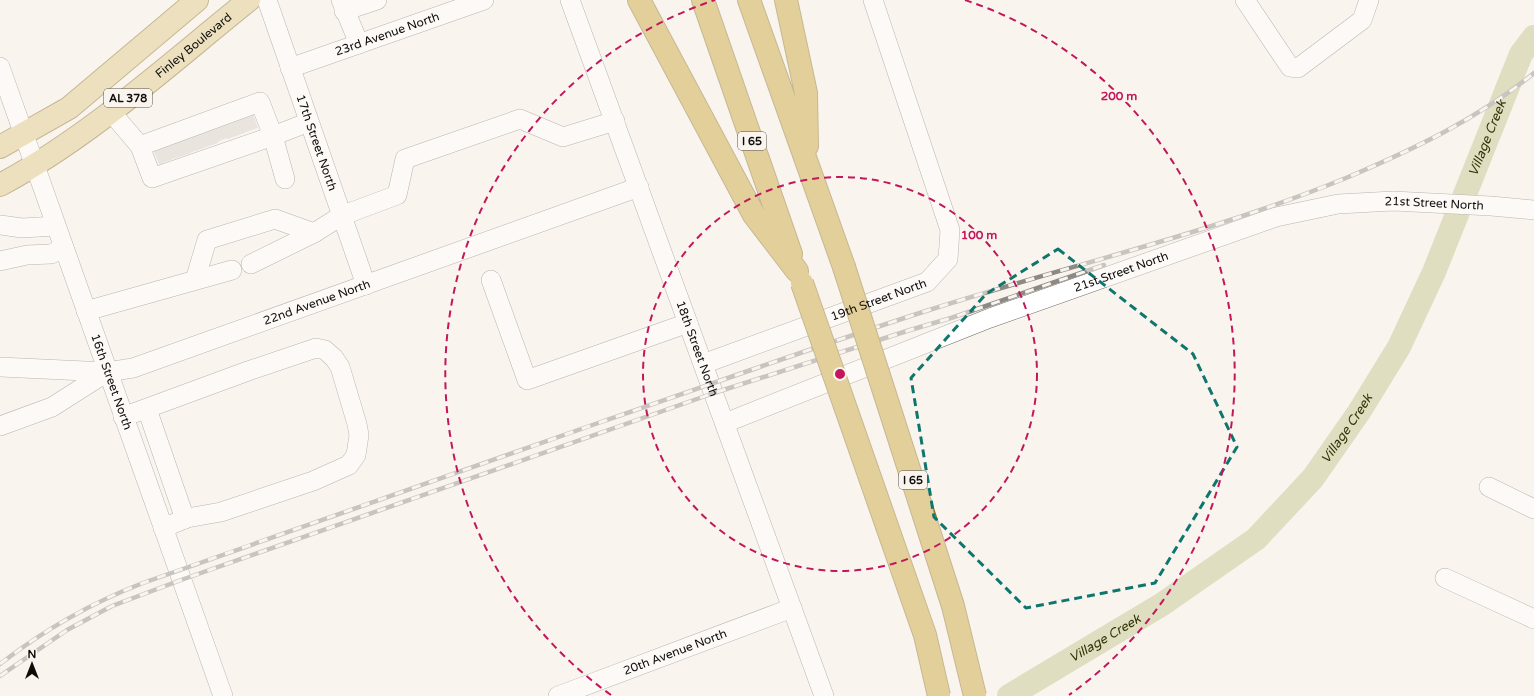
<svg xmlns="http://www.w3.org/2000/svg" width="1534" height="696" viewBox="0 0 1534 696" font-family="'Varela Round',sans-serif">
  <rect width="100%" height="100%" fill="#faf4ee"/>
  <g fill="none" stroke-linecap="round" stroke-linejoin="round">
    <path stroke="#c2c38a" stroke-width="24" id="s1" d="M1009 696 1161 605 1256 539 1313 478 1359 412 1399 347 1434 272 1521 54 1534 37"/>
    <path stroke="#d7d1cc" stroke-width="19" stroke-dasharray="19 10" stroke-linecap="butt" d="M244 117 249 131
      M231 122 236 136
      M216 127 222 140
      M204 131 209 146
      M190 136 195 151
      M177 141 182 156
      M162 146 168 161"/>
    <g stroke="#6d6863" stroke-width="20">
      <g id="minor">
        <path id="s2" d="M267 0 366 285"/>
        <path d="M341 0 359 44"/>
        <path id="s3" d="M570 0 824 696"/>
        <path d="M1245 0 1290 67 1298 68 1362 20 1369 0"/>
        <path d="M344 11 377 0"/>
        <path id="s4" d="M0 67 223 696"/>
        <path id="s5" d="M290 68 484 0"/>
        <path d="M111 112 140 146 152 178 273 136 260 102 140 146"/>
        <path d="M285 179 273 136 309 122"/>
        <path d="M0 225 22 228 56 226"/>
        <path d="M0 261 27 255 51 254 64 248"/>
        <path d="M251 264 314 233 341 216 397 195 405 159 520 119 563 137 615 121"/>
        <path d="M195 280 207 240 275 219 314 233"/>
        <path d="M491 280 527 380 688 323"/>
        <path d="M86 311 232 270"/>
        <path id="s6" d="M703 364 927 282 948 259 950 230 873 0"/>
        <path d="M0 367 107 372"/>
        <path d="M147 409 185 519"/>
        <path d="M123 417 248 371 316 348 325 350 334 358 340 367 357 424 359 435 356 455 349 465 313 481 221 512 187 518 163 528"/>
        <path id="s7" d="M725 423 990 318 1276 217 1338 204 1393 201 1491 206 1534 210"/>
        <path id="s8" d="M0 426 52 407 107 372 133 368 639 187"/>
        <path d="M1489 487 1534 509"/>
        <path d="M1445 578 1534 619"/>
        <path id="s9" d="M558 696 792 608"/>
      </g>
    </g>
    <g stroke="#866e25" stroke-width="24">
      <g id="major">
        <path d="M0 147 69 108 197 0"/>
        <path id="s10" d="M0 185C91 136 168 65 249 0"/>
      </g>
    </g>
    <g stroke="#866e25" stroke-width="24">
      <path id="highway" d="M639 0 754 215 797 271
        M703 0 791 254
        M749 0 844 267
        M786 0 806 93 807 146"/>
    </g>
    <use href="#minor" stroke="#fff" stroke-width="19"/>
    <use href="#major" stroke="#ddc885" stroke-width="22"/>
    <use href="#highway" stroke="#c7a333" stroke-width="22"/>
    <g stroke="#8d8985" stroke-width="4.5">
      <path id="rail" d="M0 664C44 630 91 603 143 583 295 529 448 476 601 422 709 385 817 346 926 311 1066 266 1209 234 1346 178 1412 150 1478 119 1534 73
        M0 676 67 630 112 606 181 580 714 393 910 330 951 318 1104 265"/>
    </g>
    <use href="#rail" stroke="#faf4ee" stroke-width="3" stroke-dasharray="9" stroke-linecap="butt"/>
    <g stroke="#866e25" stroke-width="24" stroke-linecap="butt">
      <path id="highway-bridge" d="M844 267 953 606 975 696
        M802 283 925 635 939 696"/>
    </g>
    <use href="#highway-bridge" stroke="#c7a333" stroke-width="22"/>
  </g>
  <path d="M0 0H1534V696H0ZM1058 249 1193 354 1237 447 1155 583 1026 608 934 517 911 378 986 294Z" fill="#faf4ee" fill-opacity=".55" fill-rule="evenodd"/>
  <path fill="none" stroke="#0f766e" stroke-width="3" stroke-dasharray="8 5" stroke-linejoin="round" d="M1058 249 1193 354 1237 447 1155 583 1026 608 934 517 911 378 986 294Z"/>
  <g fill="none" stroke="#c2185b" stroke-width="2" stroke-dasharray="7 5">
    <circle cx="840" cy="374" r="197"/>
    <path d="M611 695A394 394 0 0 1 715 0M965 0A394 394 0 0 1 1069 695"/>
  </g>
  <g text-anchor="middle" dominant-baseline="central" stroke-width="4" stroke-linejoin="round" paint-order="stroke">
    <g fill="#faf4ee" stroke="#55524e" stroke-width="1">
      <rect x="104" y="89" width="48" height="18" rx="3"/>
      <rect x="738" y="132" width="28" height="18" rx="3"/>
      <rect x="899" y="471" width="28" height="18" rx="3"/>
    </g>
    <g font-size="11" font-weight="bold" fill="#0e0c0a">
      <text x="128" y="98">AL 378</text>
      <text x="752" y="141">I 65</text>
      <text x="913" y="480">I 65</text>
    </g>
    <g font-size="12" fill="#0e0c0a" stroke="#faf4ee">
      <text stroke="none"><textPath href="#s5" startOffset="103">23rd Avenue North</textPath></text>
      <text stroke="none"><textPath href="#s10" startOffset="239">Finley Boulevard</textPath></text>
      <text stroke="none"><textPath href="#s2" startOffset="151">17th Street North</textPath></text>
      <text stroke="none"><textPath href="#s7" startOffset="748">21st Street North</textPath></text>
      <text stroke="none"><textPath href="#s7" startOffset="424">21st Street North</textPath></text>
      <text stroke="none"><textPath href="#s6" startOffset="187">19th Street North</textPath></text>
      <text stroke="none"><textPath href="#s8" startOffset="342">22nd Avenue North</textPath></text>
      <text stroke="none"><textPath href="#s3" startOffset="371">18th Street North</textPath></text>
      <text stroke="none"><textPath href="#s4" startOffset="334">16th Street North</textPath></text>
      <text stroke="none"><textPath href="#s9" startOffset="125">20th Avenue North</textPath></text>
    </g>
    <g font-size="13" font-style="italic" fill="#333305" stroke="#faf4ee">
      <text stroke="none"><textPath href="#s1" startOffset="760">Village Creek</textPath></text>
      <text stroke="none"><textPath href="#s1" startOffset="436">Village Creek</textPath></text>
      <text stroke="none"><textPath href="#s1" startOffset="112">Village Creek</textPath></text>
    </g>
  </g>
  <circle cx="840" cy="374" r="6" fill="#c2185b" stroke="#faf4ee" stroke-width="2"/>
  <g font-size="12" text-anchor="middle" font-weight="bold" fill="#c2185b" stroke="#faf4ee" stroke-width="4" stroke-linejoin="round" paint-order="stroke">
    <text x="1119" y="100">200 m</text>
    <text x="979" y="239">100 m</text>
  </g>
  <g transform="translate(32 664)" stroke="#faf4ee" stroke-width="3" paint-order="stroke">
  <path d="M0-3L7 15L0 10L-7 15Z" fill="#0e0c0a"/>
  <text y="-6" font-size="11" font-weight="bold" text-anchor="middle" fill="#0e0c0a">N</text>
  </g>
</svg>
